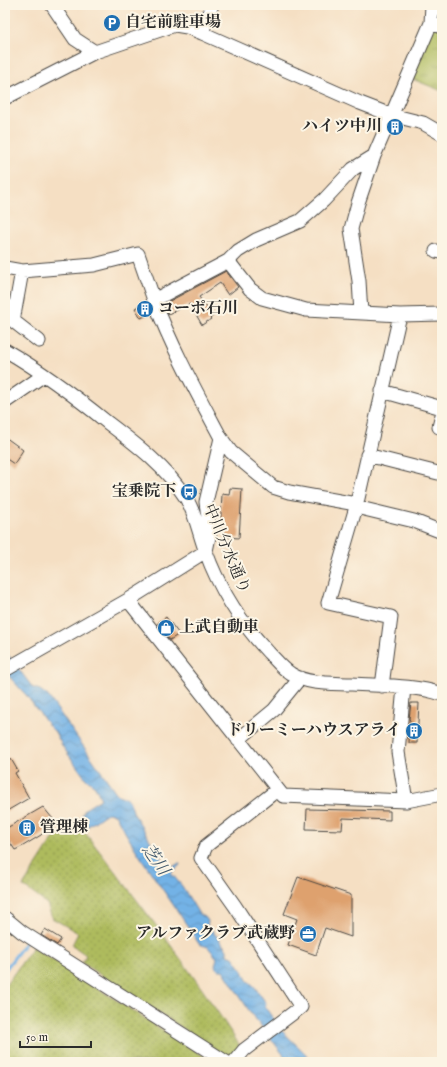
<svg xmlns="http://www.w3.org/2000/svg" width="447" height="1067" viewBox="0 0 447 1067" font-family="'IM FELL English','Noto Serif JP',serif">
  <defs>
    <pattern id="grass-dots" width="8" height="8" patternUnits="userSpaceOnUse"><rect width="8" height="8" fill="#aebb5d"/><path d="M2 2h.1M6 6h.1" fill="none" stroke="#8e984d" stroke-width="1.8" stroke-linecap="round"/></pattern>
    <pattern id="park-tufts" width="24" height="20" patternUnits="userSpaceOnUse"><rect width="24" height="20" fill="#aebb5d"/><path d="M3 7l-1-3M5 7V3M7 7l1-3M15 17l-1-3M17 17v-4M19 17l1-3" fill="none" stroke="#8e984d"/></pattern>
    <pattern id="water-waves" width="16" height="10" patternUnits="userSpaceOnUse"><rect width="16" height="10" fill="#73b2e6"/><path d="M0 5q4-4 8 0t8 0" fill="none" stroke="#5f91bb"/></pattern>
  </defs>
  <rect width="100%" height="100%" fill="#fcf5e5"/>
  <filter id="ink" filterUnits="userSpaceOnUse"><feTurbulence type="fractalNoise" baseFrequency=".025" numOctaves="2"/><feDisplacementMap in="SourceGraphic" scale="8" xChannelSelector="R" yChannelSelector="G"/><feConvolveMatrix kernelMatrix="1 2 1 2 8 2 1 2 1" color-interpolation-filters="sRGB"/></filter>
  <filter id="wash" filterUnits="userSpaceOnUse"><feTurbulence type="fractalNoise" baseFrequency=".012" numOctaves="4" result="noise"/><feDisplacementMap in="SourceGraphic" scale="16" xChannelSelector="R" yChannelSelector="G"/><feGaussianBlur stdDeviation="0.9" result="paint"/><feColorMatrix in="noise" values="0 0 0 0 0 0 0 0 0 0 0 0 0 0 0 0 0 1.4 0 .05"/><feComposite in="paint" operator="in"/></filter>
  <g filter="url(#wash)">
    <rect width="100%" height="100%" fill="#f5dfc3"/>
    <path fill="url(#grass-dots)" stroke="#6c7344" d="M79 825C135 897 191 969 240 1046L229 1058 82 963 86 955 72 945 78 933 52 918 47 904 23 886 53 839Z
      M33 947 213 1062H5V986Z"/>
    <path fill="url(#park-tufts)" stroke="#6c7344" d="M432 26 442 29V91L410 78Z"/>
    <path fill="url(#water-waves)" stroke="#4f6e88" d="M5 651 33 688 40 690 48 696 117 794 129 800 134 814 168 870 179 863 180 865 171 873 182 886 199 914 205 917 208 921 207 927 211 929 227 950V955L233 957 243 971 247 980 254 986 266 1003 265 1007 281 1030 314 1062H289L248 1009 223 970H218L215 965 217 958 208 947 199 944C172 900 139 860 115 814L107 813 87 827 81 818 85 809 101 799 95 786 86 779 63 747 55 732 49 726 27 696 5 672Z"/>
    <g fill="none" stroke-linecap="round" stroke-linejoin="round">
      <path stroke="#73b2e6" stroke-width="3" d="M5 970 28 939"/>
    </g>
    <g id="blocks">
      <path fill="#dea16e" d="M226 271 238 287 228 295 220 283 199 297 213 316 210 318 211 319 202 325 190 304 168 314 164 304Z
        M146 302 151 313 141 318 135 308Z
        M5 437 23 450 14 464 5 458Z
        M230 488 242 489 239 538 224 537V532H220L222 494 229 495Z
        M166 617 179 634 170 640 157 624Z
        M411 703H419L417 743H409L410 720 409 719Z
        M5 757 11 759 18 771 15 773 29 798 5 812Z
        M43 807 53 819 48 828 41 835 23 846 15 850 5 835V829Z
        M307 809 390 811V820L343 818 342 830 306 829Z
        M298 877 351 895V937L325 928 316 955 288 945 297 919 284 914Z
        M45 929 61 939 57 945 41 935Z"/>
    </g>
  </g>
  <g filter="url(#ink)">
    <use href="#blocks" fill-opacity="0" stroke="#494642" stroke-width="1"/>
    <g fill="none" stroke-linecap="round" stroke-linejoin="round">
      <g stroke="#494642" stroke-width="15">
        <path id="minor" d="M52 5 75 39 95 52
          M212 5 202 33 360 103 391 115 423 123 442 134
          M431 23 442 27
          M5 98 95 52 175 25 187 27 202 33
          M436 251 442 252
          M228 261 250 289 262 298 306 310 400 315 442 314
          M5 268 22 271 94 265 138 254 154 300
          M361 313 359 281 351 229 358 203 374 156 431 23 432 5
          M7 317 12 320 39 341
          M13 321 22 271
          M5 350C41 371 75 396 108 423 137 445 166 467 186 498 196 514 199 534 206 552 220 591 240 622 269 653 276 660 282 668 291 674 309 685 332 683 352 684 383 686 413 685 442 694
          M382 391 442 408
          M5 402 44 375
          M442 415 439 427 442 428
          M221 438 231 452 273 487 289 492 356 504
          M367 455 442 474
          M356 507 414 521 442 532
          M128 600 283 796 406 801 442 794
          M5 670 128 600 206 551 210 532 206 502 221 438C197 393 172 348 154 300L228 261 238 251 256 240 300 221 324 200 353 169 374 156
          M382 686 391 617 328 603 356 507 400 315
          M404 687 398 752 406 801
          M238 740 274 710 300 678
          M5 918 22 932 226 1062
          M234 1062 244 1050 301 1007 235 906 201 858 206 846 277 790"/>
      </g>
      <use href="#minor" stroke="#fff" stroke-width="13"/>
    </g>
  </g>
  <defs>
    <g id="parking-disc" transform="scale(0.9)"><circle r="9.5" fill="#1f6fb2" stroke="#fcf5e5"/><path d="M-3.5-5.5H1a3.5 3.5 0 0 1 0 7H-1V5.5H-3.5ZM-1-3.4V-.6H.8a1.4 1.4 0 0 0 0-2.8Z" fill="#fff"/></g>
    <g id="building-disc" transform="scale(0.9)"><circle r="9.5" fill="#1f6fb2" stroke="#fcf5e5"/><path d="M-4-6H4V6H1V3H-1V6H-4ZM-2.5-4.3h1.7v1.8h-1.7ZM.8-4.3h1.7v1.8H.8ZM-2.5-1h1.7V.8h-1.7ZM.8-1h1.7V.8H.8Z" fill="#fff"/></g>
    <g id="bus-disc" transform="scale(0.9)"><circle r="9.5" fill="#1f6fb2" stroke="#fcf5e5"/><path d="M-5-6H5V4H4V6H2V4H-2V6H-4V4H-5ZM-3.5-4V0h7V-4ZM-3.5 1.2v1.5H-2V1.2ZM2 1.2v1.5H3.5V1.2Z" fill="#fff"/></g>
    <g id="shop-disc" transform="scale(0.9)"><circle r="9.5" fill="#1f6fb2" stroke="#fcf5e5"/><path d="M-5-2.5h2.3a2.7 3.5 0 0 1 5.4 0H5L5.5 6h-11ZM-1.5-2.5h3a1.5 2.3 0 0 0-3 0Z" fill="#fff"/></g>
    <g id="office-disc" transform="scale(0.9)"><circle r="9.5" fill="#1f6fb2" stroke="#fcf5e5"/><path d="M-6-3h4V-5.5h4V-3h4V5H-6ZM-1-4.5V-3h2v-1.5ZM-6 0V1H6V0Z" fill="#fff"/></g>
  </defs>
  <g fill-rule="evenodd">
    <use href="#parking-disc" x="112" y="23"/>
    <use href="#building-disc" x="395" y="127"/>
    <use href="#building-disc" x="145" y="309"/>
    <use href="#bus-disc" x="189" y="492"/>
    <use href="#shop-disc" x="166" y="628"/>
    <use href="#building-disc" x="414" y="731"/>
    <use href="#building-disc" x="27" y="828"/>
    <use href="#office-disc" x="308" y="934"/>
  </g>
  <g text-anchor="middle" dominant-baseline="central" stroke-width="4" stroke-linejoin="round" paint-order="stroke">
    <g font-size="16" font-weight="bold" fill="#2b2b2b" stroke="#fcf5e5" text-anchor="start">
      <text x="125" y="23">自宅前駐車場</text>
      <text x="382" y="127" text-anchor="end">ハイツ中川</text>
      <text x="158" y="309">コーポ石川</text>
      <text x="176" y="492" text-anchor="end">宝乗院下</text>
      <text x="179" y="628">上武自動車</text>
      <text x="401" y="731" text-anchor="end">ドリーミーハウスアライ</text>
      <text x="40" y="828">管理棟</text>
      <text x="295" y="934" text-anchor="end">アルファクラブ武蔵野</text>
    </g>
    <g font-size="16" fill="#2b2b2b" stroke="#fcf5e5">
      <text transform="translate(226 549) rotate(67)">中川分水通り</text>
    </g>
    <g font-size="17" font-style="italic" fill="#445a6c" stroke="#fcf5e5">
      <text transform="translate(155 860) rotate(55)">芝川</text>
    </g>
  </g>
  <rect width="447" height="1067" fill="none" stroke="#fcf5e5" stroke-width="20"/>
  <path d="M20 1041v6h71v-6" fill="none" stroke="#2b2b2b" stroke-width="2"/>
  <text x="26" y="1041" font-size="12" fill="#2b2b2b" stroke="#fcf5e5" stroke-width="3" paint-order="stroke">50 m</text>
</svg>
